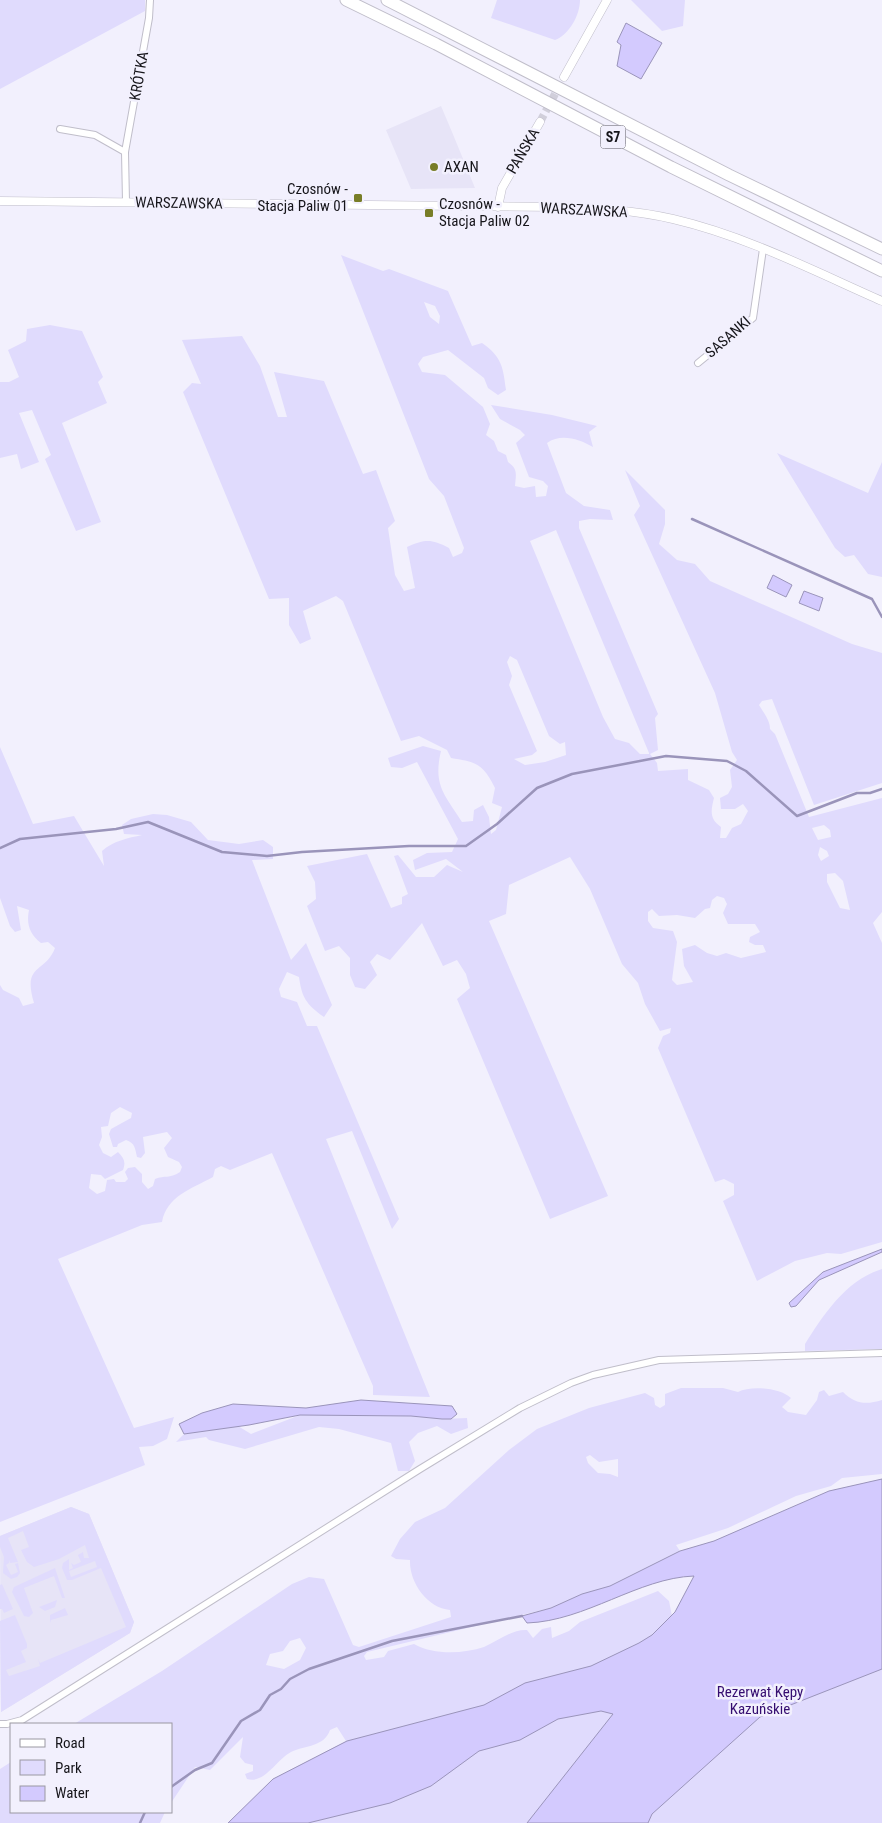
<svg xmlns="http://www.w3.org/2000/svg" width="882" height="1823" viewBox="0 0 882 1823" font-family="'Roboto Condensed',sans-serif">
  <rect width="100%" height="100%" fill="#f2f0fd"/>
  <path fill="#e7e4f7" d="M441 106 452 132 475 188 411 189 386 130Z
    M71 1507 89 1514 134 1622 130 1633 1 1712 0 1536Z"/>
  <path fill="#e0dbfd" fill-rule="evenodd" d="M0 0H145V11L0 89Z
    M497 0H580C580 15 569 35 555 40L491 18Z
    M631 0H685L683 26 662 31Z
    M341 255 383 271 389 269 448 291 472 346 482 343C502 357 503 367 506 390L498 395 488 388 484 378 448 350 423 357 418 364 422 372 445 375 483 407 490 424 486 435 494 441 498 451 506 455 508 462C518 469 516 474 515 486L524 488 535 486 536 497 546 496 548 486 543 481 529 477 516 443 525 435 520 430 500 419 491 405 552 415 597 426 589 432 593 447C579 439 561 433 547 443L566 493 584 506 610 510 613 520 590 519 579 521V528L658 714 655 718 658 750 650 754 657 763 658 771 688 769V780L709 790 714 798C711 810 709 819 721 827L720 838H726L732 828 741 824 748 811 743 804 735 809H721L720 798 728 794 732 787 730 770 737 760 732 752 715 693 634 515 640 506 625 470 665 510V524L659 544 677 560 695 564 710 581 852 644 882 653V783L814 805 772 699 762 701 759 705C763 712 770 720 770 729L775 734 809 817 882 798V912L873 923 882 943V1242L841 1254 827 1253 795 1261 757 1281 723 1201 734 1195V1184L724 1179 715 1182 658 1048 663 1036 670 1033 671 1028 660 1031 645 1004 638 983 622 964 590 889 570 857 509 885 506 914 489 921 608 1196 550 1219 457 999 470 988 466 974 457 960 443 966 422 923 390 960 377 954 370 962 377 975 365 989 355 987 350 975V958L339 946 325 951 307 906 316 899 315 882 307 866 367 854 391 908 402 904V897L408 894 394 856 398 855 416 877H434L447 865 463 872 446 859 415 870 413 860 427 853 452 852 458 839 417 762 402 768 391 767 388 758 423 746 441 751C433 785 444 794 462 822L473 821 474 810 483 805 489 817 491 834 496 830 502 807 492 803 495 788C483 764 477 762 451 758L447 750 419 736 401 741 343 601 336 596 303 611 311 639 300 644 289 625V598L269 599 183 392 192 383 201 384 182 340 242 336 260 366 278 417H287L274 372 324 381 363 474 376 470 395 521 388 528 395 575 404 591 415 588 407 547C426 539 431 539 449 548L453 557 462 553 464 548 444 496 429 479ZM424 302 435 306 440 316 439 324 430 317ZM556 530 649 753V754H640L629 743 615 739 603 717 530 541ZM510 656 517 660 549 736 560 744 565 742 566 755 545 762 525 765 514 759 532 755 537 751 509 685 512 676 507 662ZM824 825 830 830 831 837 818 840 812 828ZM820 847 827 851 829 856 821 861 818 855ZM835 873 843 881 850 910 840 908 827 882V874ZM717 896 724 898 727 904 723 913 728 924H755L760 932 750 937 749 942 755 945H763L766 952 741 958 726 953 717 956 707 953 695 945 682 949 684 966 693 982 677 985 672 980 677 942 673 931 653 928 648 921V912L652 909 659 916 677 915 695 918 705 909 710 908 712 900Z
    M50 325 82 331 103 377 98 382 107 403 62 423 101 522 76 531 45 459 51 455 32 410 19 413 39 462 21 469 17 454 0 458V382H9L19 377 8 350 26 341 27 329Z
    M777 453 868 493 882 462V577L868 574 854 555 845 557 835 548Z
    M0 747 33 824 74 816 104 866 102 851C113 841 128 838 142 835L124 834 122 825 131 819 153 814 167 815 191 822 208 840 239 844 263 840 273 847V859L252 860 291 960 306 943 332 1005 324 1017C306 1004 302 998 299 977L287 972 279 989 281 997 297 1002 307 1026H317L399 1219 392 1229 352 1131 326 1139 430 1397 373 1395V1386L272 1153 230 1170 221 1166 215 1169 213 1177C191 1189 167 1196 162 1222L142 1225 58 1259 134 1428 174 1417 167 1439 153 1446 139 1447 145 1465 0 1522V985L3 990 19 998 23 1006 34 1003C22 963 45 974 55 948L48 942 41 943C30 935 26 924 29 910L17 906 21 930 15 932 10 926 0 898ZM120 1107 132 1113 131 1118 111 1129 109 1134 113 1147H117L118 1144 126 1140C135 1143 135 1148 137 1157L141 1158 145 1153 143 1137 167 1132 172 1138 164 1148 168 1157 179 1162 182 1167 180 1172C169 1179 165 1175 155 1179L153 1186 148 1189 142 1182V1174L135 1167 128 1168 125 1172 128 1179 125 1182H116L114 1179 107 1180 105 1191 97 1194 89 1188 91 1174 101 1175 105 1179 123 1170C126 1162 124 1158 118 1152L111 1157 103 1153 99 1145 102 1137 101 1127 108 1126 111 1113Z
    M882 1269V1349L805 1351V1344C824 1314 846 1280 882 1269Z
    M681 1388H723L738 1392C751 1385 780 1388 791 1398L782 1407 788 1412 806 1415 817 1400 819 1392 824 1390 829 1396 843 1392C855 1404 866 1405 882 1400V1474L842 1478 831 1486 796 1496 728 1528 676 1545 680 1551 610 1586 582 1594 551 1608 367 1652 364 1656 366 1660 384 1657 388 1651 414 1644C433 1655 463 1654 484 1647 498 1641 512 1629 527 1630L533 1638 542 1629 551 1627 552 1638 569 1631 580 1622 658 1591 669 1601 672 1616 829 1491 882 1479V1823H228L273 1779 346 1741 337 1727 330 1730C324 1747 306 1745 291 1752 276 1760 265 1784 247 1779L245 1774 253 1771V1765L245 1763 240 1757 243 1737 210 1770 195 1767 171 1803V1724H74L162 1671 292 1584 309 1577 324 1579 353 1645 359 1647 451 1617 450 1610C427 1608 409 1582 410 1560L396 1559 391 1556 400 1539 415 1522 445 1508 509 1450 537 1429 589 1408 645 1393 654 1398 655 1405 660 1408 665 1405V1394ZM590 1455 599 1462 618 1459V1477L610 1474 598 1473 588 1463 586 1457ZM300 1638 306 1648 300 1660 284 1669 266 1665 270 1654 283 1651 290 1641Z
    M300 1415 411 1416 442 1419 467 1418 468 1428 451 1434 437 1426 418 1433 409 1442 415 1461 409 1471H398L391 1443 339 1429 319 1427 245 1449 209 1440 206 1437 176 1442 184 1434 214 1429 238 1426 251 1434Z
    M71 1507 89 1514 134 1622 130 1633 1 1712 0 1621 15 1615 27 1644V1648L21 1651 26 1662 6 1670 9 1676 40 1666 38 1659 40 1663 126 1627 101 1568 72 1580H67L62 1568 63 1563 69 1559V1570L73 1568 71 1563 74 1565 81 1562 78 1555 83 1552 84 1558H89L85 1545 59 1559 34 1567 27 1562 21 1550 29 1547 23 1531 8 1538 18 1562 10 1563 9 1560V1563L6 1565 11 1575 18 1572 15 1564 18 1563 20 1573 17 1577 11 1579 3 1573 4 1557 0 1547V1536ZM95 1561 97 1567 71 1577 69 1571Z
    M55 1568 65 1598H62L54 1576 24 1588 33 1613 29 1617 24 1616 12 1592 14 1587Z
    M2 1584 13 1609 4 1613 2 1609H0V1585Z
    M57 1600 55 1607 45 1611 39 1607Z
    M65 1608 68 1615 51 1620 50 1623V1615Z
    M11 1762V1812H165L160 1823H0V1769Z"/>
  <path fill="#d3cafe" stroke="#9a94ba" d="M626 23 662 43 641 79 617 66 621 45 617 42Z
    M773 575 792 585 786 597 767 588Z
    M804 591 823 598 819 611 799 603Z
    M882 1249V1252L819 1280 796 1306 791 1307 789 1303 823 1272Z
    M361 1400 452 1406 457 1414 451 1419H442L411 1416 300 1415 249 1425 184 1434 179 1424 202 1413 233 1404 306 1408Z
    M882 1479V1669L760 1717 652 1814 648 1823H527L613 1714 601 1711 558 1719 520 1740 479 1751 431 1786 390 1803 308 1823H228L273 1779 347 1741 484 1705 525 1683 591 1666 639 1643 652 1635 675 1612 694 1576C638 1578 586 1621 527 1623L522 1616 551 1608 582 1594 610 1586 680 1551 714 1541 829 1491Z"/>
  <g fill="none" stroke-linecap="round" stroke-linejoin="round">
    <path stroke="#9a94ba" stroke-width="2.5" d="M692 519 872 599 882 617
      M0 848 20 839 116 829 148 822 222 852 267 856 302 852 409 846H466L497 824 537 788 572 774 666 756 727 761 746 771 797 816 857 793H870L882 789
      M171 1787 195 1770 212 1763 241 1721 260 1710 270 1695 281 1689 290 1679 309 1669 392 1641 522 1616
      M140 1823 145 1812"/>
    <path stroke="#d1cfdb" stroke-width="8" stroke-dasharray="8 4" stroke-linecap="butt" d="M540 122 564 77"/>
    <g stroke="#c0beca" stroke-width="8">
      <path id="minor" d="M60 129 95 135 125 152
        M126 202 125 152 149 18 150 0
        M698 363 753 318 763 249
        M0 1724H7L22 1720 420 1469 520 1408 571 1383 593 1375 659 1360 882 1353"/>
    </g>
    <g stroke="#c0beca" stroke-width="9">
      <path id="tertiary" d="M564 77 607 0
        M0 201 556 207C595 208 634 210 673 219 746 236 814 271 882 301
        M498 207 502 188 540 122"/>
    </g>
    <g stroke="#c0beca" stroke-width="13">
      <path id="motorway" d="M346 0 436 44 671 167 882 271
        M387 0 729 175 882 249"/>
    </g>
    <use href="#minor" stroke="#fff" stroke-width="6"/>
    <use href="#tertiary" stroke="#fff" stroke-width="8"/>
    <use href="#motorway" stroke="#fff" stroke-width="11"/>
  </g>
  <g fill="#787d27" stroke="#f2f0fd" stroke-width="2">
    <circle cx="434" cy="167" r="5"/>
    <rect x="353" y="193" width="10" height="10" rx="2.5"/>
    <rect x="424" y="208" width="10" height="10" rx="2.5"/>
  </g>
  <g text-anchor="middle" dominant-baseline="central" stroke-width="5" stroke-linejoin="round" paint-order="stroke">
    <rect fill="#f2f0fd" stroke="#58575e" stroke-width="1" x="600.5" y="125.5" width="25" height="23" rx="4"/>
    <g font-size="14" font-weight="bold" fill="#16151a">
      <text x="613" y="137">S7</text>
    </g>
    <g font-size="15" fill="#16151a" stroke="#f2f0fd">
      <text transform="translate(139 76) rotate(-80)">KRÓTKA</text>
      <text transform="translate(523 151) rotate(-60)">PAŃSKA</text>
      <text transform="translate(179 203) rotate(1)">WARSZAWSKA</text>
      <text transform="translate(584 210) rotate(3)">WARSZAWSKA</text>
      <text transform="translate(728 337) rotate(-41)">SASANKI</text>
    </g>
    <g font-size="15" fill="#16151a" stroke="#f2f0fd" text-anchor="start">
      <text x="444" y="167">AXAN</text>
      <text x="348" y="189" text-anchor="end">Czosnów -<tspan x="348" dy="17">Stacja Paliw 01</tspan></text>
      <text x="439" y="204">Czosnów -<tspan x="439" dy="17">Stacja Paliw 02</tspan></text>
    </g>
    <g font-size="15" fill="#350d70" stroke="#f2f0fd">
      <text x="760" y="1692">Rezerwat Kępy<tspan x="760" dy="17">Kazuńskie</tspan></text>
    </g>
  </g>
  <rect x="10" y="1723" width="162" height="90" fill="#f2f0fd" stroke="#9a98a2"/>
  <rect x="20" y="1739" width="25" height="8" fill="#ffffff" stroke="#9a98a2"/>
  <text x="55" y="1748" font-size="15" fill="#16151a">Road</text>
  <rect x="20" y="1760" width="25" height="15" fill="#e0dbfd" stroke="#9a98a2"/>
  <text x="55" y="1773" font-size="15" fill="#16151a">Park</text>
  <rect x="20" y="1786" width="25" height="15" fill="#d3cafe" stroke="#9a98a2"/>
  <text x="55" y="1798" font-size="15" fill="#16151a">Water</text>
</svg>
